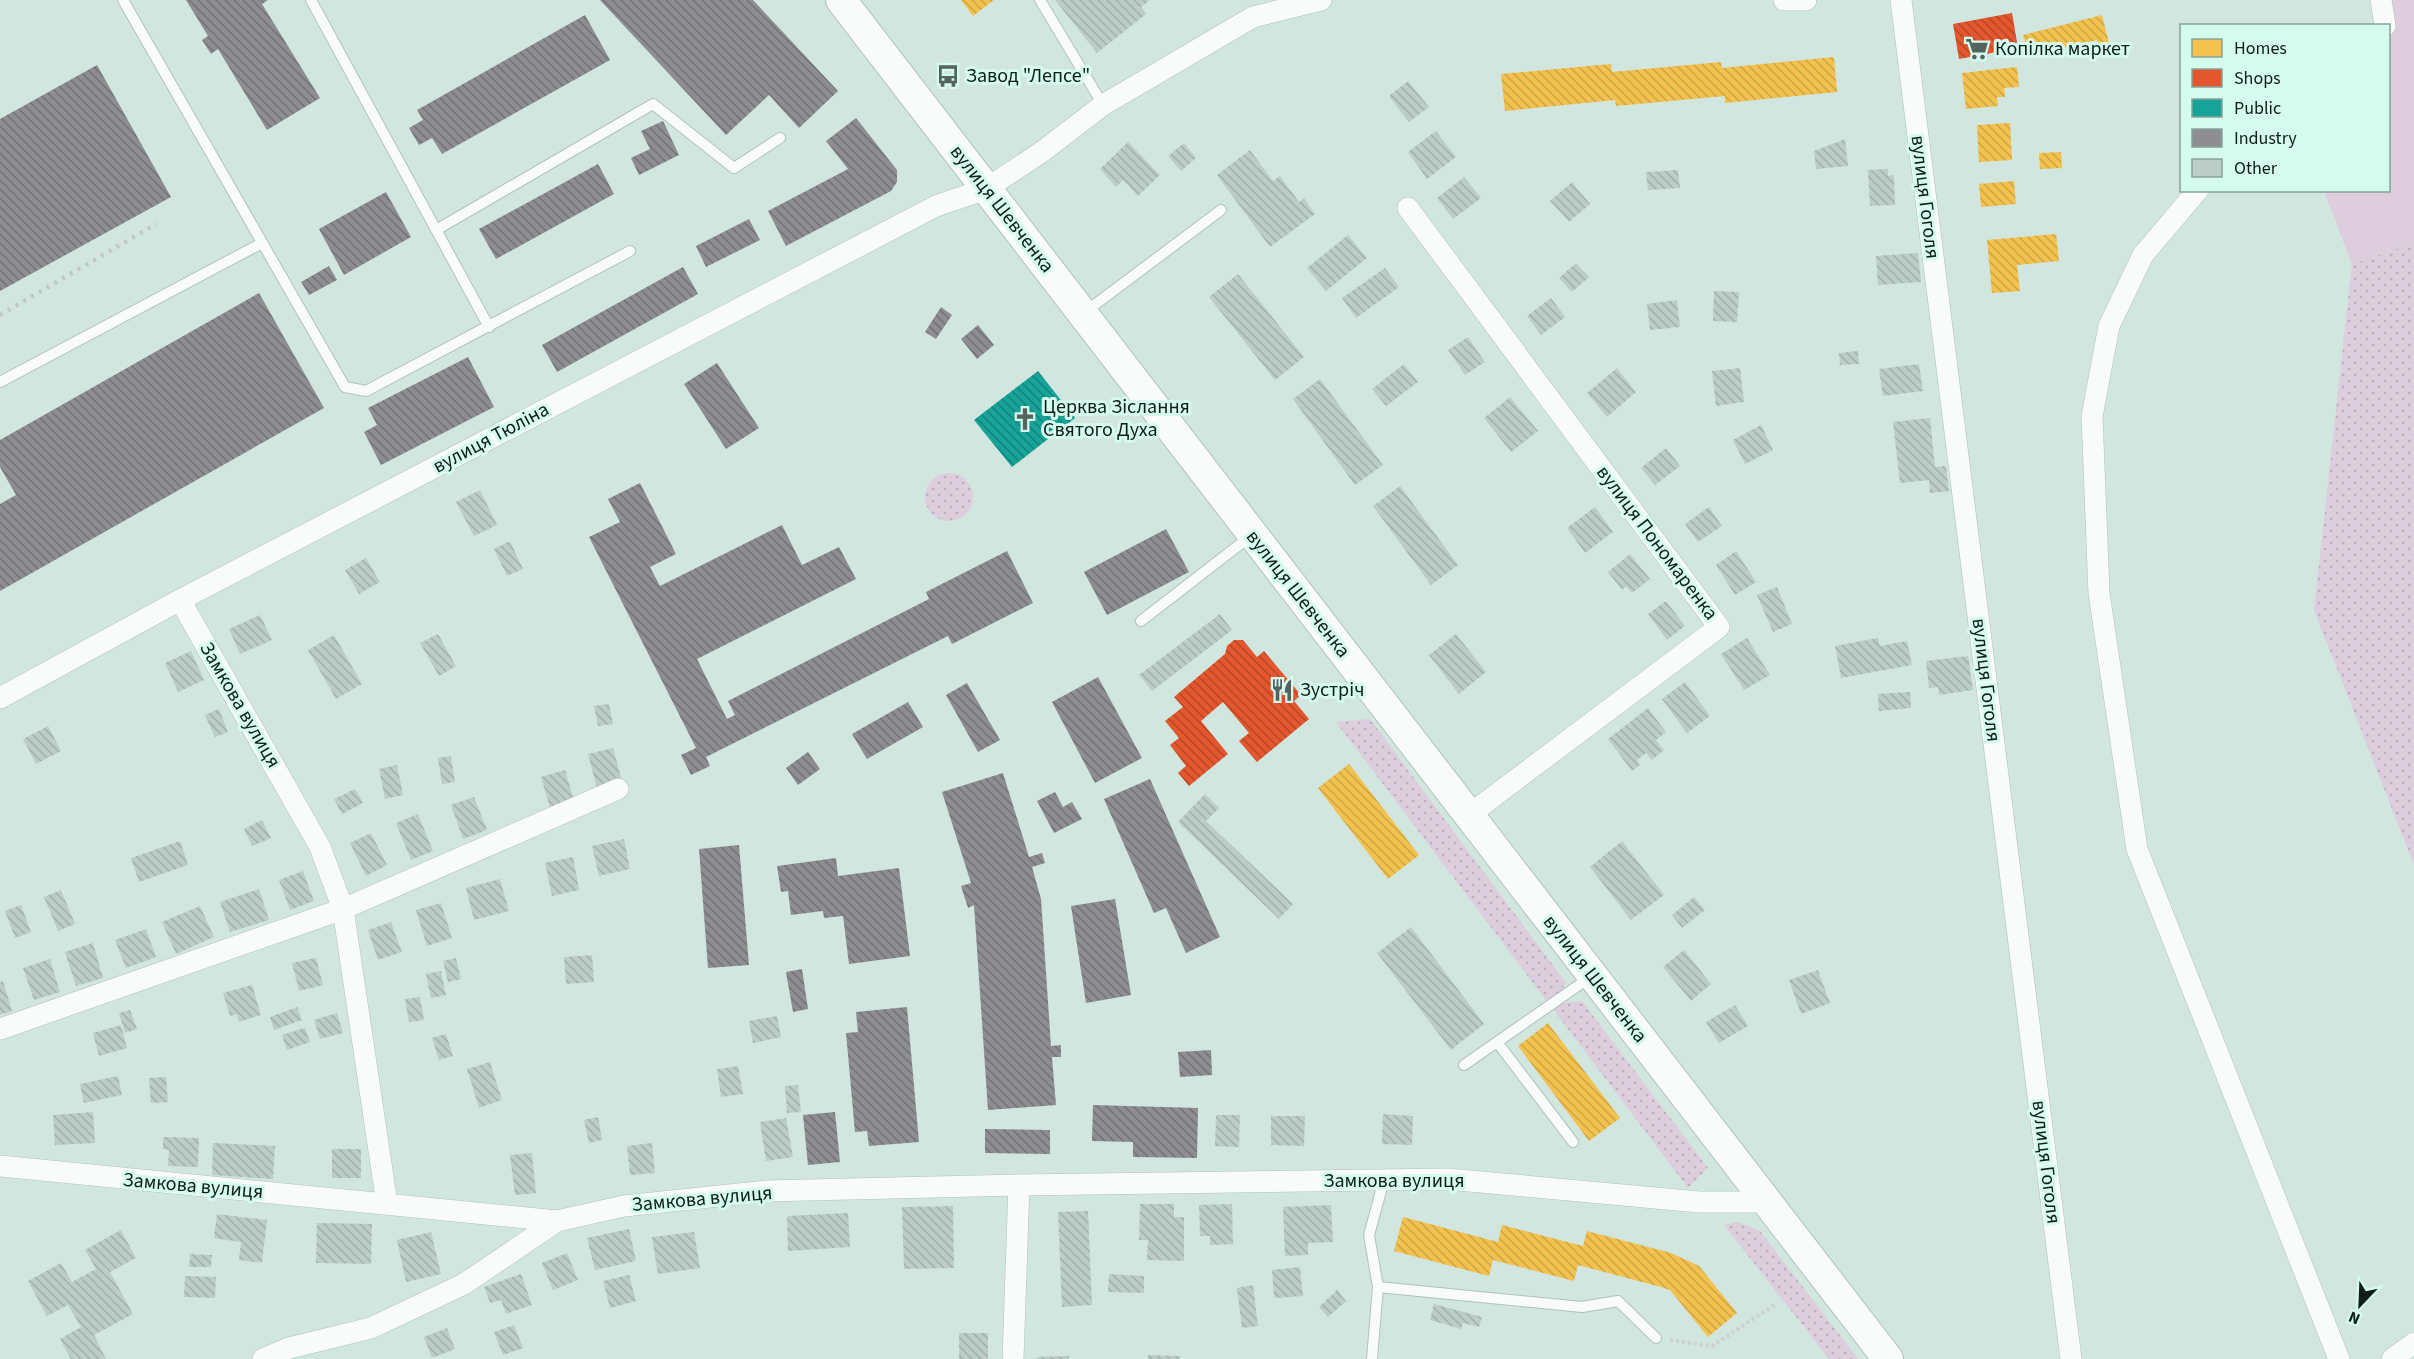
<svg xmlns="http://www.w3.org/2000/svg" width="2414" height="1359" viewBox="0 0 2414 1359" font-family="'Source Sans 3',sans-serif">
  <defs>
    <pattern id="grass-dots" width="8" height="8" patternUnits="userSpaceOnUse" patternTransform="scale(1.5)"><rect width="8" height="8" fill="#ddcddd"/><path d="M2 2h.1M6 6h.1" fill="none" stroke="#bdb0bd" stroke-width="1.8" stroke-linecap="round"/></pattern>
    <pattern id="homes-back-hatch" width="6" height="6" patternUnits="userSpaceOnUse" patternTransform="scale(1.5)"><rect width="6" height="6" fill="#f2c14e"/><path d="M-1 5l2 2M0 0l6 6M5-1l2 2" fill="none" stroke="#cea544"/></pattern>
    <pattern id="shops-back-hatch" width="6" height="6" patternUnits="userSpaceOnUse" patternTransform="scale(1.5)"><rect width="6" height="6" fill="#e4572e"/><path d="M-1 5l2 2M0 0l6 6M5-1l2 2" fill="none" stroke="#b74726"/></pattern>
    <pattern id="public-back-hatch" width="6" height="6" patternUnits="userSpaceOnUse" patternTransform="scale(1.5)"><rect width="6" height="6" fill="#17a398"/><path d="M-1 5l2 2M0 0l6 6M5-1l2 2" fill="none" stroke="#13847b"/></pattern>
    <pattern id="industry-back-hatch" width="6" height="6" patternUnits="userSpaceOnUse" patternTransform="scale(1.5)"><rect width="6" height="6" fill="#8d8d92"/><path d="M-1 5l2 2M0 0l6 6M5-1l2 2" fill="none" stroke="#727376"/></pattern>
    <pattern id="building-back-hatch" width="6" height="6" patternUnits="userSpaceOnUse" patternTransform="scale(1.5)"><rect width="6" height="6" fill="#bccdc7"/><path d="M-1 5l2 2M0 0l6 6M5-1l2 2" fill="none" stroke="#a1b0aa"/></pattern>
  </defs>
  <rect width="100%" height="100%" fill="#d0e6de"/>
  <path fill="url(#grass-dots)" d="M2414 243V865L2314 610 2352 264Z
    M925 497a24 24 0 1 1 48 0a24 24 0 1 1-48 0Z
    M1370 719 1566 983 1552 1004 1582 1001 1708 1168 1688 1188 1336 722Z
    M1738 1222 1760 1231 1858 1359H1829L1724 1225Z"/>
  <path fill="#ddcddd" d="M2381 0H2414V243L2352 264 2324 191 2388 190V26Z"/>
  <path fill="url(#homes-back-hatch)" d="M961 0H994L973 16Z
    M2102 15 2109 43 2099 45 2097 40 2023 58 2020 47 2026 45 2023 35Z
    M1834 57 1837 92 1725 103V96L1616 106 1615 100 1505 111 1501 74 1611 64 1612 72 1721 62 1722 68Z
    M2017 67 2019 87 2004 88 2005 97H1997L1998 106 1966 109 1962 73Z
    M2010 123 2012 160 1979 162 1977 125Z
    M2061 152 2062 168 2040 169 2039 153Z
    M2014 181 2016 204 1981 207 1979 184Z
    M2056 234 2059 261 2017 265 2020 291 1992 293 1987 240Z
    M1349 764 1419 855 1388 879 1318 788Z
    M1548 1023 1620 1118 1589 1141 1518 1046Z
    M1403 1217 1498 1242 1502 1225 1583 1246 1587 1231 1671 1253 1699 1266 1737 1313 1708 1337 1670 1290 1661 1287 1578 1265 1574 1281 1493 1260 1489 1276 1394 1251Z"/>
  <path fill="url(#shops-back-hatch)" d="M2012 13 2018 48 1959 59 1953 24Z
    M1234 640H1243L1257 657 1264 651 1301 695 1294 701 1309 719 1257 762 1239 741 1249 733 1223 702 1201 721 1228 754 1189 786 1178 773 1186 766 1170 745 1179 738 1165 721 1183 707 1174 697 1225 654 1227 646Z"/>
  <path fill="url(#public-back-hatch)" d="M1038 371 1075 418 1012 467 974 420Z"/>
  <path fill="url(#industry-back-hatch)" d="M186 0H268L262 4 320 98 267 130 218 49 211 54 202 40 208 36Z
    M600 0H753L838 91 799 128 769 95 726 135Z
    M585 15 610 60 442 154 432 138 419 145 409 128 423 120 417 110Z
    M97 65 171 197 0 291V119Z
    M856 118 897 170V182L891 191 786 246 768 211 848 169 826 141Z
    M663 121 679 155 639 175 631 158 650 149 641 131Z
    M598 164 614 194 496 259 479 229Z
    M386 192 411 237 344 275 319 229Z
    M749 219 760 240 706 267 696 246Z
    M329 266 337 280 309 295 301 282Z
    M683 267 698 294 557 372 542 345Z
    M259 293 324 408 0 591V504L16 495 0 467V440Z
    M941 307 952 315 936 339 925 332Z
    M978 325 994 345 977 359 961 339Z
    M468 357 494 407 381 465 364 432 377 425 368 408Z
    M717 363 759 428 726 449 684 384Z
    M640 483 676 554 650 567 660 586 782 525 802 565 839 547 856 579 697 659 727 719 735 715 728 701 929 599 926 592 1007 551 1033 603 952 644 948 636 706 757 710 766 691 775 681 755 696 748 589 537 620 522 608 499Z
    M1166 529 1189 572 1107 615 1084 572Z
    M1098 677 1142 758 1095 783 1052 702Z
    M967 683 1000 740 978 752 946 695Z
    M908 702 923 727 867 759 852 734Z
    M808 752 820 769 798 785 786 768Z
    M1003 773 1029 857 1042 853 1045 863 1032 867 1041 899 1051 1046 1061 1045V1057H1052L1056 1105 988 1110 974 905 968 908 961 886 971 883 942 792Z
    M1150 779 1220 937 1186 953 1166 908 1154 913 1104 799Z
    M1055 792 1063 807 1072 802 1082 819 1054 833 1037 801Z
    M739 845 749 965 708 968 699 849Z
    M836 858 838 876 899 868 910 956 849 964 843 916 824 918 823 911 791 915 788 891 781 892 777 866Z
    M1115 899 1131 995 1086 1003 1071 906Z
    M802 969 808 1009 793 1012 786 972Z
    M907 1007 919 1142 869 1146 867 1131 855 1132 846 1033 858 1032 856 1012Z
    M1211 1050 1212 1075 1180 1077 1178 1052Z
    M1093 1105 1198 1108 1197 1158 1133 1157V1142L1092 1141Z
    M835 1112 840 1162 808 1165 803 1115Z
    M985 1129 1050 1130V1154L985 1153Z"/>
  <path fill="url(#building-back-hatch)" d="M1055 0H1150L1141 7 1146 14 1097 53Z
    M1408 81 1429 107 1409 122 1389 96Z
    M1436 131 1456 157 1427 179 1408 152Z
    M1845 139 1848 166 1816 169 1814 151Z
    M1128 142 1160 175 1138 196 1123 180 1116 187 1100 169Z
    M1184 143 1196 158 1181 171 1168 156Z
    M1250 150 1273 181 1280 176 1299 202 1304 198 1315 214 1270 247 1217 175Z
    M1888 169V176L1894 175 1895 205 1870 206 1868 170Z
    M1678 170 1680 188 1648 190 1646 172Z
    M1464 177 1481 198 1453 219 1437 198Z
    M1572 182 1590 204 1569 222 1550 201Z
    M1348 235 1367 258 1326 291 1307 268Z
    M1918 253 1921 282 1878 285 1876 256Z
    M1576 263 1589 277 1572 292 1559 278Z
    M1385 268 1399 287 1356 318 1342 298Z
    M1238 274 1304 357 1275 380 1209 297Z
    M1714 291 1739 292 1737 322 1713 321Z
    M1551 298 1565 317 1541 335 1527 316Z
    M1677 300 1680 327 1650 330 1647 304Z
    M1468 337 1485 362 1465 375 1448 350Z
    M1858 351 1859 364 1840 365 1839 353Z
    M1404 364 1418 382 1386 406 1372 389Z
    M1919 364 1923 391 1883 396 1879 369Z
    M1617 368 1636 392 1607 417 1587 393Z
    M1740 368 1744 402 1716 406 1712 371Z
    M1320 379 1383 465 1355 485 1293 399Z
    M1510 397 1538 431 1511 452 1484 418Z
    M1930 418 1935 467 1946 466 1949 491 1930 493 1929 480 1900 483 1893 422Z
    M1761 425 1773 450 1745 464 1733 440Z
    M1666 448 1680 466 1655 485 1641 468Z
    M1400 486 1458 565 1431 585 1373 506Z
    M480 490 497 525 474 536 456 502Z
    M1595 507 1613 532 1585 553 1567 528Z
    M1709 507 1722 526 1698 542 1685 524Z
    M510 541 523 569 507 576 494 549Z
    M1736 551 1756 582 1735 595 1716 565Z
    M1630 554 1650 579 1632 593 1626 586 1622 590 1608 572Z
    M366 558 380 582 359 594 345 570Z
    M1777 587 1792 624 1773 632 1757 595Z
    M1666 601 1685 626 1667 640 1648 614Z
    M1220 614 1232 630 1152 691 1139 675Z
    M260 615 272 640 240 654 229 629Z
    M438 634 456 666 439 676 420 643Z
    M1456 634 1486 672 1459 694 1429 655Z
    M334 635 362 684 336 699 308 650Z
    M1747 638 1770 675 1744 690 1721 654Z
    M1878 638 1880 646 1907 641 1912 665 1841 678 1835 646Z
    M191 651 204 680 178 692 165 663Z
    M1968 656 1973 690 1939 695 1938 687 1929 688 1926 661Z
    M1685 682 1710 716 1687 733 1662 699Z
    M1910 692 1911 708 1879 711 1878 694Z
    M609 704 613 724 598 726 594 706Z
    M1648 708 1666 732 1656 740 1664 750 1652 760 1646 753 1637 760 1640 765 1632 771 1608 739Z
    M219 709 228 732 215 737 205 715Z
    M48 726 61 751 36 764 23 739Z
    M613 748 622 781 597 788 588 754Z
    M451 756 455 782 442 784 438 758Z
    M397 765 403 795 385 799 379 769Z
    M565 770 574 800 550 807 541 777Z
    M355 789 363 803 342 814 334 799Z
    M1205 794 1219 808 1206 821 1293 904 1279 919 1178 822Z
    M474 797 487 830 463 839 451 805Z
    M418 814 433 851 411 860 396 823Z
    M262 820 271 838 252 846 244 829Z
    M371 833 387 865 366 876 350 843Z
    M624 839 630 869 599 876 592 846Z
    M180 841 188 865 139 882 131 858Z
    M1622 841 1664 895 1631 920 1590 867Z
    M573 857 579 890 552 896 545 863Z
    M303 871 314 901 290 910 279 880Z
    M500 879 509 911 474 920 466 888Z
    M259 889 269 920 230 932 220 902Z
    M61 890 75 924 58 931 44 897Z
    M1694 897 1705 910 1682 928 1672 915Z
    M441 903 452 938 427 946 416 910Z
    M21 905 31 932 15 938 5 911Z
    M200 906 214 937 176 954 162 922Z
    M391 922 402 952 378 960 368 930Z
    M1411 927 1484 1024 1451 1050 1377 953Z
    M146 929 156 957 126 968 115 940Z
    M93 943 103 978 76 986 65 952Z
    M1684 950 1711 984 1691 1001 1663 967Z
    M592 955 594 982 566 984 564 957Z
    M316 958 323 985 299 991 292 963Z
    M456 958 461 979 448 982 443 961Z
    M50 959 60 992 34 1000 23 968Z
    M1818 970 1830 1003 1801 1014 1789 980Z
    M441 971 446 995 431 998 426 974Z
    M3 981 12 1011 0 1015V982Z
    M252 985 261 1015 239 1022 237 1014 230 1016 223 993Z
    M420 997 424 1020 409 1022 405 999Z
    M1735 1005 1748 1026 1719 1043 1706 1022Z
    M297 1007 302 1020 274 1030 270 1017Z
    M130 1010 137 1029 125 1033 119 1013Z
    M337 1013 343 1033 320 1039 314 1020Z
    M777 1016 781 1037 753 1043 749 1021Z
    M121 1025 127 1048 99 1056 93 1033Z
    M305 1028 310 1042 287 1050 282 1035Z
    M446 1034 453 1056 439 1060 432 1038Z
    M490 1062 502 1100 479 1108 467 1069Z
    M738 1066 743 1094 721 1097 717 1069Z
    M118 1076 122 1095 84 1103 80 1084Z
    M166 1077 168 1102 151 1103 149 1078Z
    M798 1085 801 1112 787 1113 785 1086Z
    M93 1112 95 1143 55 1145 53 1115Z
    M1383 1114 1413 1116 1412 1145 1382 1144Z
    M1216 1115H1240L1239 1147 1215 1146Z
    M1271 1116H1305L1304 1146 1271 1145Z
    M598 1117 602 1140 589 1143 584 1120Z
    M786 1118 793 1157 766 1161 760 1122Z
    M163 1137 199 1138 198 1167 168 1166 169 1150 163 1149Z
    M213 1143 275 1146 273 1179 212 1175Z
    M652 1143 655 1173 630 1175 627 1146Z
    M332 1149H361V1178H332Z
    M532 1153 536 1193 515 1195 510 1155Z
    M1140 1204H1174V1217H1184V1261L1147 1260 1148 1240H1139Z
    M1232 1204 1233 1244 1210 1245V1236H1200L1199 1205Z
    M1331 1205 1333 1242 1308 1243V1255L1285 1256 1283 1207Z
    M953 1206 954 1268 904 1269 902 1207Z
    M1088 1211 1092 1305 1062 1307 1058 1212Z
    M848 1213 850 1247 788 1251 787 1216Z
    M217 1214 267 1220 262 1263 239 1260 241 1242 214 1238Z
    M317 1223 372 1224 371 1264 316 1263Z
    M629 1229 636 1261 595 1270 587 1238Z
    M121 1230 136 1258 110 1272 133 1314 94 1335 106 1359H71L60 1339 81 1327 68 1305 47 1316 28 1281 61 1263 72 1282 96 1269 85 1250Z
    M431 1232 441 1274 406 1282 397 1240Z
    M694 1232 700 1268 658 1274 652 1237Z
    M567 1253 578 1280 553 1290 542 1263Z
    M190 1254 212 1255 211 1267H189Z
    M1300 1267 1303 1296 1274 1298 1272 1270Z
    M521 1274 532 1305 506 1314 501 1300 490 1303 484 1287Z
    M1109 1274 1144 1276V1293L1108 1292Z
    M629 1275 636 1301 610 1308 603 1281Z
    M185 1276 216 1277 215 1298 184 1297Z
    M1253 1285 1258 1326 1242 1328 1237 1288Z
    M1337 1290 1346 1301 1328 1317 1319 1307Z
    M1434 1304 1482 1317 1479 1327 1463 1323 1461 1329 1430 1320Z
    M514 1325 523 1348 503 1355 494 1332Z
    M447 1328 455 1349 432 1358 424 1337Z
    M959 1333H988V1359H959Z
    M1148 1355 1180 1356V1359H1148Z
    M1069 1356V1359H1037V1357Z"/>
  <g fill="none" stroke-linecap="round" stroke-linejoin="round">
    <g stroke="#b1c2bc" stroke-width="12">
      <path id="service" d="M123 0 345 387 366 391 630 251
        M311 0 489 327
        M1040 0 1103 105
        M436 230 653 104 734 168 780 138
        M1085 312 1221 210
        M0 382 262 243
        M1141 621 1252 535
        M1497 1042 1573 1142
        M1464 1065 1592 976
        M1384 1180 1369 1235 1378 1287 1582 1307 1618 1301 1656 1338
        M1372 1359 1378 1287"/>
    </g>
    <g stroke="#b1c2bc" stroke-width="22">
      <path id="minor" d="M1784 0H1806
        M1901 0 2071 1359
        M2381 0 2385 26
        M2198 190 2143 255 2109 326 2092 416 2099 593 2137 849 2339 1359
        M1408 208 1719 627 1469 815
        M180 600 320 847 343 909 387 1204
        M0 698 180 600 936 206 986 189 1043 151 1103 105 1253 17 1321 0
        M0 1029 343 909 618 789
        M0 1166 557 1221 624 1206 766 1191 1019 1185 1448 1179 1699 1202H1767
        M263 1359 289 1348 371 1328 464 1284 557 1221
        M1013 1359 1019 1185
        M2392 1359 2414 1343"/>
    </g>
    <g stroke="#b1c2bc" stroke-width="32">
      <path id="secondary" d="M841 0 1888 1359"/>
    </g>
    <path stroke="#cdd2d0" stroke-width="4" stroke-dasharray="3 3" stroke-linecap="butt" d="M1670 1340 1712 1346 1776 1304"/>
    <use href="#service" stroke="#f8fbfa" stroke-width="10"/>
    <use href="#minor" stroke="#f8fbfa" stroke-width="21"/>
    <use href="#secondary" stroke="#f8fbfa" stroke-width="30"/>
    <path stroke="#c1c7c5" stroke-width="4.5" stroke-dasharray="3 6" stroke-linecap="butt" d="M0 315 156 224"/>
  </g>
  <defs>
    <g id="supermarket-bare" transform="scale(1.8)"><path d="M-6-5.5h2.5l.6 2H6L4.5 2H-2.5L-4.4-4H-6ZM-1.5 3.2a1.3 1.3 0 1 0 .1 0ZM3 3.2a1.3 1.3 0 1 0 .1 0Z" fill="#53645f" stroke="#d5fbee" stroke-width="2.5" paint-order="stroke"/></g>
    <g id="bus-bare" transform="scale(1.8)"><path d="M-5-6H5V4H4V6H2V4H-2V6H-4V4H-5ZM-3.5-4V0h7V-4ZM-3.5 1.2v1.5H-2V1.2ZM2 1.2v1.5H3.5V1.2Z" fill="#53645f" stroke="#d5fbee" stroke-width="2.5" paint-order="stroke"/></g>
    <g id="church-bare" transform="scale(1.8)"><path d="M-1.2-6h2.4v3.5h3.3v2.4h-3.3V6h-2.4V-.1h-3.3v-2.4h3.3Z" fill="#53645f" stroke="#d5fbee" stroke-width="2.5" paint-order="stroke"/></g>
    <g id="restaurant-bare" transform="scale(1.8)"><path d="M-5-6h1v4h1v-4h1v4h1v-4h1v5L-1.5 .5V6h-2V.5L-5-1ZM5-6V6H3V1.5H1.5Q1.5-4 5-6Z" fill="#53645f" stroke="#d5fbee" stroke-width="2.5" paint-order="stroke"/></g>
  </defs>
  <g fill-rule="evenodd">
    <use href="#supermarket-bare" x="1977" y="49"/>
    <use href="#bus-bare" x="948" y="76"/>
    <use href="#church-bare" x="1025" y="419"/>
    <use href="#restaurant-bare" x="1282" y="690"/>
  </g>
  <g text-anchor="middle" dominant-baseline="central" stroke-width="6" stroke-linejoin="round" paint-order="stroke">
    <g font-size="20" fill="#101e1a" stroke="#d5fbee" text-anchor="start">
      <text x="1995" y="49">Копілка маркет</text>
      <text x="966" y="76">Завод "Лепсе"</text>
      <text x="1043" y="407">Церква Зіслання<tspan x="1043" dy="23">Святого Духа</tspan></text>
      <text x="1300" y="690">Зустріч</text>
    </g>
    <g font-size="20" fill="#101e1a" stroke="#d5fbee">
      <text transform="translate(1925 197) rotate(83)">вулиця Гоголя</text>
      <text transform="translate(1002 209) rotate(52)">вулиця Шевченка</text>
      <text transform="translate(491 438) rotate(-28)">вулиця Тюліна</text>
      <text transform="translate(1657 543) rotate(53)">вулиця Пономаренка</text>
      <text transform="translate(1298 594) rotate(52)">вулиця Шевченка</text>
      <text transform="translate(1986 680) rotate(83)">вулиця Гоголя</text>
      <text transform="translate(240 705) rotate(60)">Замкова вулиця</text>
      <text transform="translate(1595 979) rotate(52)">вулиця Шевченка</text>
      <text transform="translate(2046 1162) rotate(83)">вулиця Гоголя</text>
      <text x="1394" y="1181">Замкова вулиця</text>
      <text transform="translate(193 1186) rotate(5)">Замкова вулиця</text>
      <text transform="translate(702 1199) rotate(-5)">Замкова вулиця</text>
    </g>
  </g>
  <rect x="2180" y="24" width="210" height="168" fill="#d5fbee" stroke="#86a399" stroke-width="1.5"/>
  <rect x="2192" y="39" width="30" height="18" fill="#f2c14e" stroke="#86a399" stroke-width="1.5"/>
  <text x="2234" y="54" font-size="18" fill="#101e1a">Homes</text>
  <rect x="2192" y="69" width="30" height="18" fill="#e4572e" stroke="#86a399" stroke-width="1.5"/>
  <text x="2234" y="84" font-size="18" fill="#101e1a">Shops</text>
  <rect x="2192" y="99" width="30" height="18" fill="#17a398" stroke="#86a399" stroke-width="1.5"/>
  <text x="2234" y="114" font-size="18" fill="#101e1a">Public</text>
  <rect x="2192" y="129" width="30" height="18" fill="#8d8d92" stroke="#86a399" stroke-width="1.5"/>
  <text x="2234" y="144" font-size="18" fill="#101e1a">Industry</text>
  <rect x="2192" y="159" width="30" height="18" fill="#bccdc7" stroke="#86a399" stroke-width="1.5"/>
  <text x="2234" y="174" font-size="18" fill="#101e1a">Other</text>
  <g transform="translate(2360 1305) rotate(203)" stroke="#d5fbee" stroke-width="4.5" paint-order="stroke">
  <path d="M0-4.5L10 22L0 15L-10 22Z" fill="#101e1a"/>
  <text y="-9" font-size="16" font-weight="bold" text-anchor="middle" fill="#101e1a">N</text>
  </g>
</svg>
